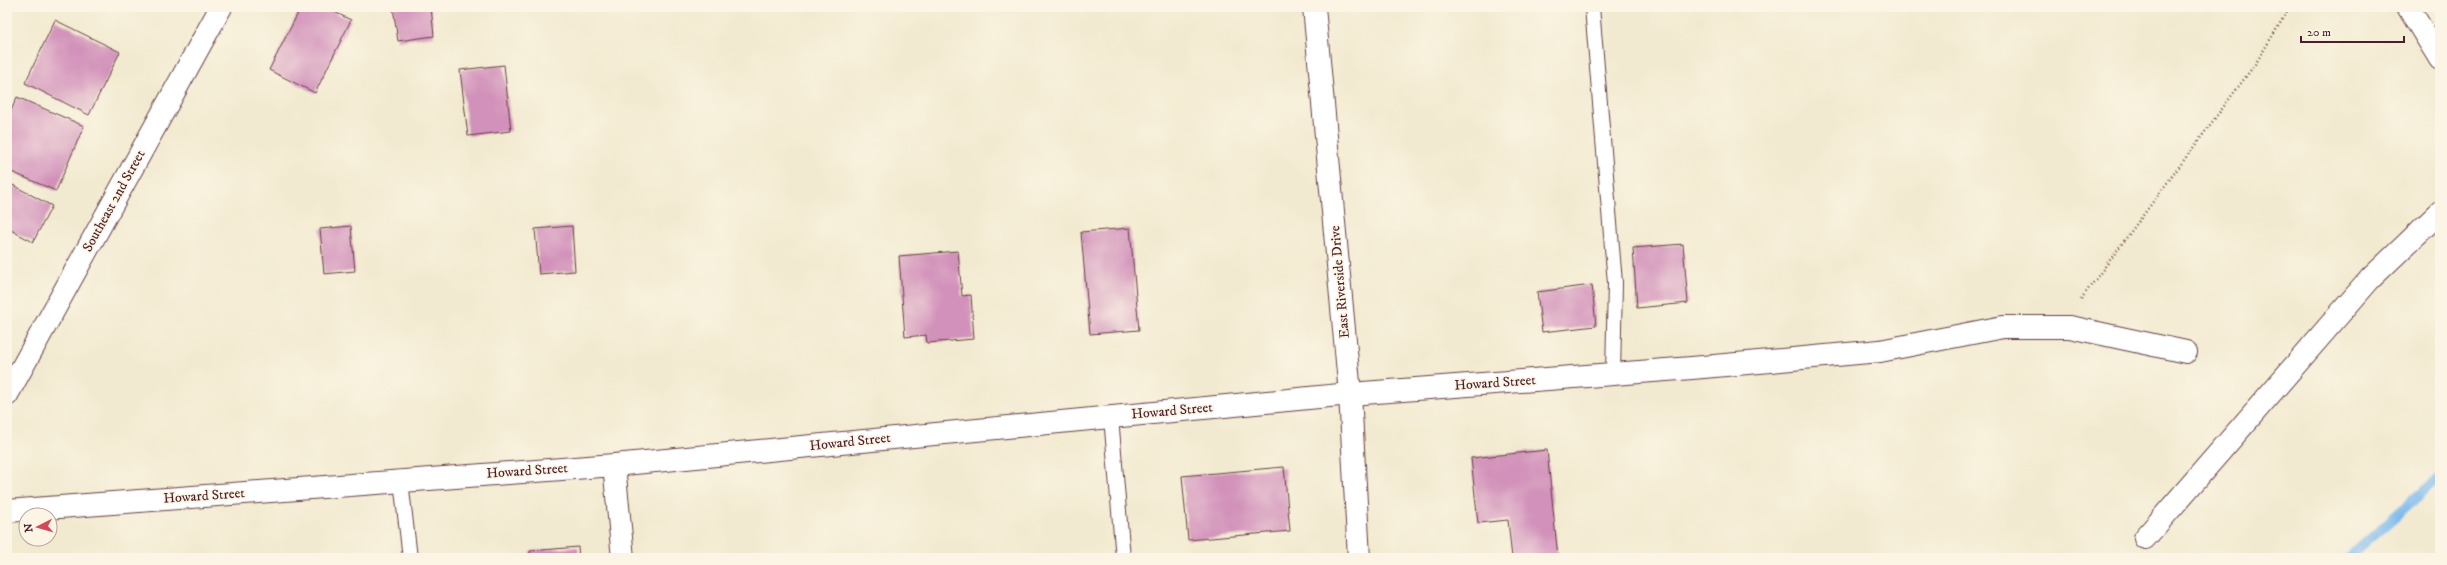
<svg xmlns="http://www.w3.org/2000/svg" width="2447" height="565" viewBox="0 0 2447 565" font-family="'IM FELL DW Pica',serif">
  <rect width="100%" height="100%" fill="#fcf5e5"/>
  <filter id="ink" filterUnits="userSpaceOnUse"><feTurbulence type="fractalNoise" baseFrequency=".025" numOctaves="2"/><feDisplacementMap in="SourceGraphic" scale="8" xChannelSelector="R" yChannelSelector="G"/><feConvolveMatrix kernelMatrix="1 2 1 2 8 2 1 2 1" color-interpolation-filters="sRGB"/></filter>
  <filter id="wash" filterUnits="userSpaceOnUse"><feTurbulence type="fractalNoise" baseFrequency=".012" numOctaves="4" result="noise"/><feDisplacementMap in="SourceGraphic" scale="16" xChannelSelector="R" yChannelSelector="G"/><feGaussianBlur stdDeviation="0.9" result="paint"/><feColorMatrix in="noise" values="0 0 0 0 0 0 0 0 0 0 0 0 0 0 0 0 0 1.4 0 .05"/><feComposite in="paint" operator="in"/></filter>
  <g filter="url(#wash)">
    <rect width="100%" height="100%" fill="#f2ead0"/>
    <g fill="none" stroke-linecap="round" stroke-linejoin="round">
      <path stroke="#7ab9ee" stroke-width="10" d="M2347 558 2440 477"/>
    </g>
    <g id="blocks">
      <path fill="#d291ba" d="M301 7H324L351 20 315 93 269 70Z
        M393 7H431L434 36 398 41Z
        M55 20 120 52 89 115 25 83Z
        M504 65 511 131 468 136 460 70Z
        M17 97 84 126 56 191 7 170V120Z
        M7 182 52 206 33 242 7 228Z
        M351 226 355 271 324 274 320 229Z
        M572 226 575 271 539 274 535 229Z
        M1130 228 1139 330 1090 334 1081 232Z
        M1683 244 1688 303 1637 308 1633 248Z
        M958 251 962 296 971 295 974 339 927 343 926 335 905 337 899 256Z
        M1592 285 1596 326 1542 332 1537 292Z
        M1547 450 1558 558H1512L1508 520 1478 523 1471 458Z
        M1284 467 1290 531 1188 540 1182 476Z
        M578 547 579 558H530V551Z"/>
    </g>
  </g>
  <g filter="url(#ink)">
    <use href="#blocks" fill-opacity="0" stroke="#633d44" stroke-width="1"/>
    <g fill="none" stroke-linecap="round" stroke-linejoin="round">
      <g stroke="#633d44" stroke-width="16">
        <path id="lane" d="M1592 7 1615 283 1613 374
          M1111 417 1123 558
          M401 481 410 558"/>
      </g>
      <g stroke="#633d44" stroke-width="24">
        <path id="street" d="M2408 7 2440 59
          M614 465 623 558
          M7 511 614 465 1350 394 1692 368 1880 351 2003 327H2070L2186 352
          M2145 538 2370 279 2440 212"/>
      </g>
      <g stroke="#633d44" stroke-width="24">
        <path id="secondary" d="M1314 7 1350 394 1359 558
          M7 395 221 7"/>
      </g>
      <path stroke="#633d44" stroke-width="2.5" stroke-dasharray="1 3" stroke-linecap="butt" d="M2081 299 2256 63 2290 7"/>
      <use href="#lane" stroke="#fff" stroke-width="14"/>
      <use href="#street" stroke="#fff" stroke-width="22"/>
      <use href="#secondary" stroke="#fff" stroke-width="22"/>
    </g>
  </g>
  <g text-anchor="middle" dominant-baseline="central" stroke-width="3.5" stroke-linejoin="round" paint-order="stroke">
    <g font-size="14" fill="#4a1f2b" stroke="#fcf5e5">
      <text transform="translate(114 201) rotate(-61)">Southeast 2nd Street</text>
      <text transform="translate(1340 282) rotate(-95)">East Riverside Drive</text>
      <text transform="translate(1495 383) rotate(-4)">Howard Street</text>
      <text transform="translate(1172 411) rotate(-5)">Howard Street</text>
      <text transform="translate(850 442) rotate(-6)">Howard Street</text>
      <text transform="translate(527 471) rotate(-4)">Howard Street</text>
      <text transform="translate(204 496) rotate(-4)">Howard Street</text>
    </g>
  </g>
  <rect width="2447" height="565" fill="none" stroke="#fcf5e5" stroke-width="24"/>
  <g transform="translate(38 527) rotate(264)"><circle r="19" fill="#fcf5e5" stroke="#b59f9b"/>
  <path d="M0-3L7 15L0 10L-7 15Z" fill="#d1495b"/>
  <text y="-6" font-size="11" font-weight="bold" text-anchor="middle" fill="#4a1f2b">N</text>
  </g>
  <path d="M2301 36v6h103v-6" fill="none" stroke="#4a1f2b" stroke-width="2"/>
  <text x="2307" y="36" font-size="12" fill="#4a1f2b" stroke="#fcf5e5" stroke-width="3" paint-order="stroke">20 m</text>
</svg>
